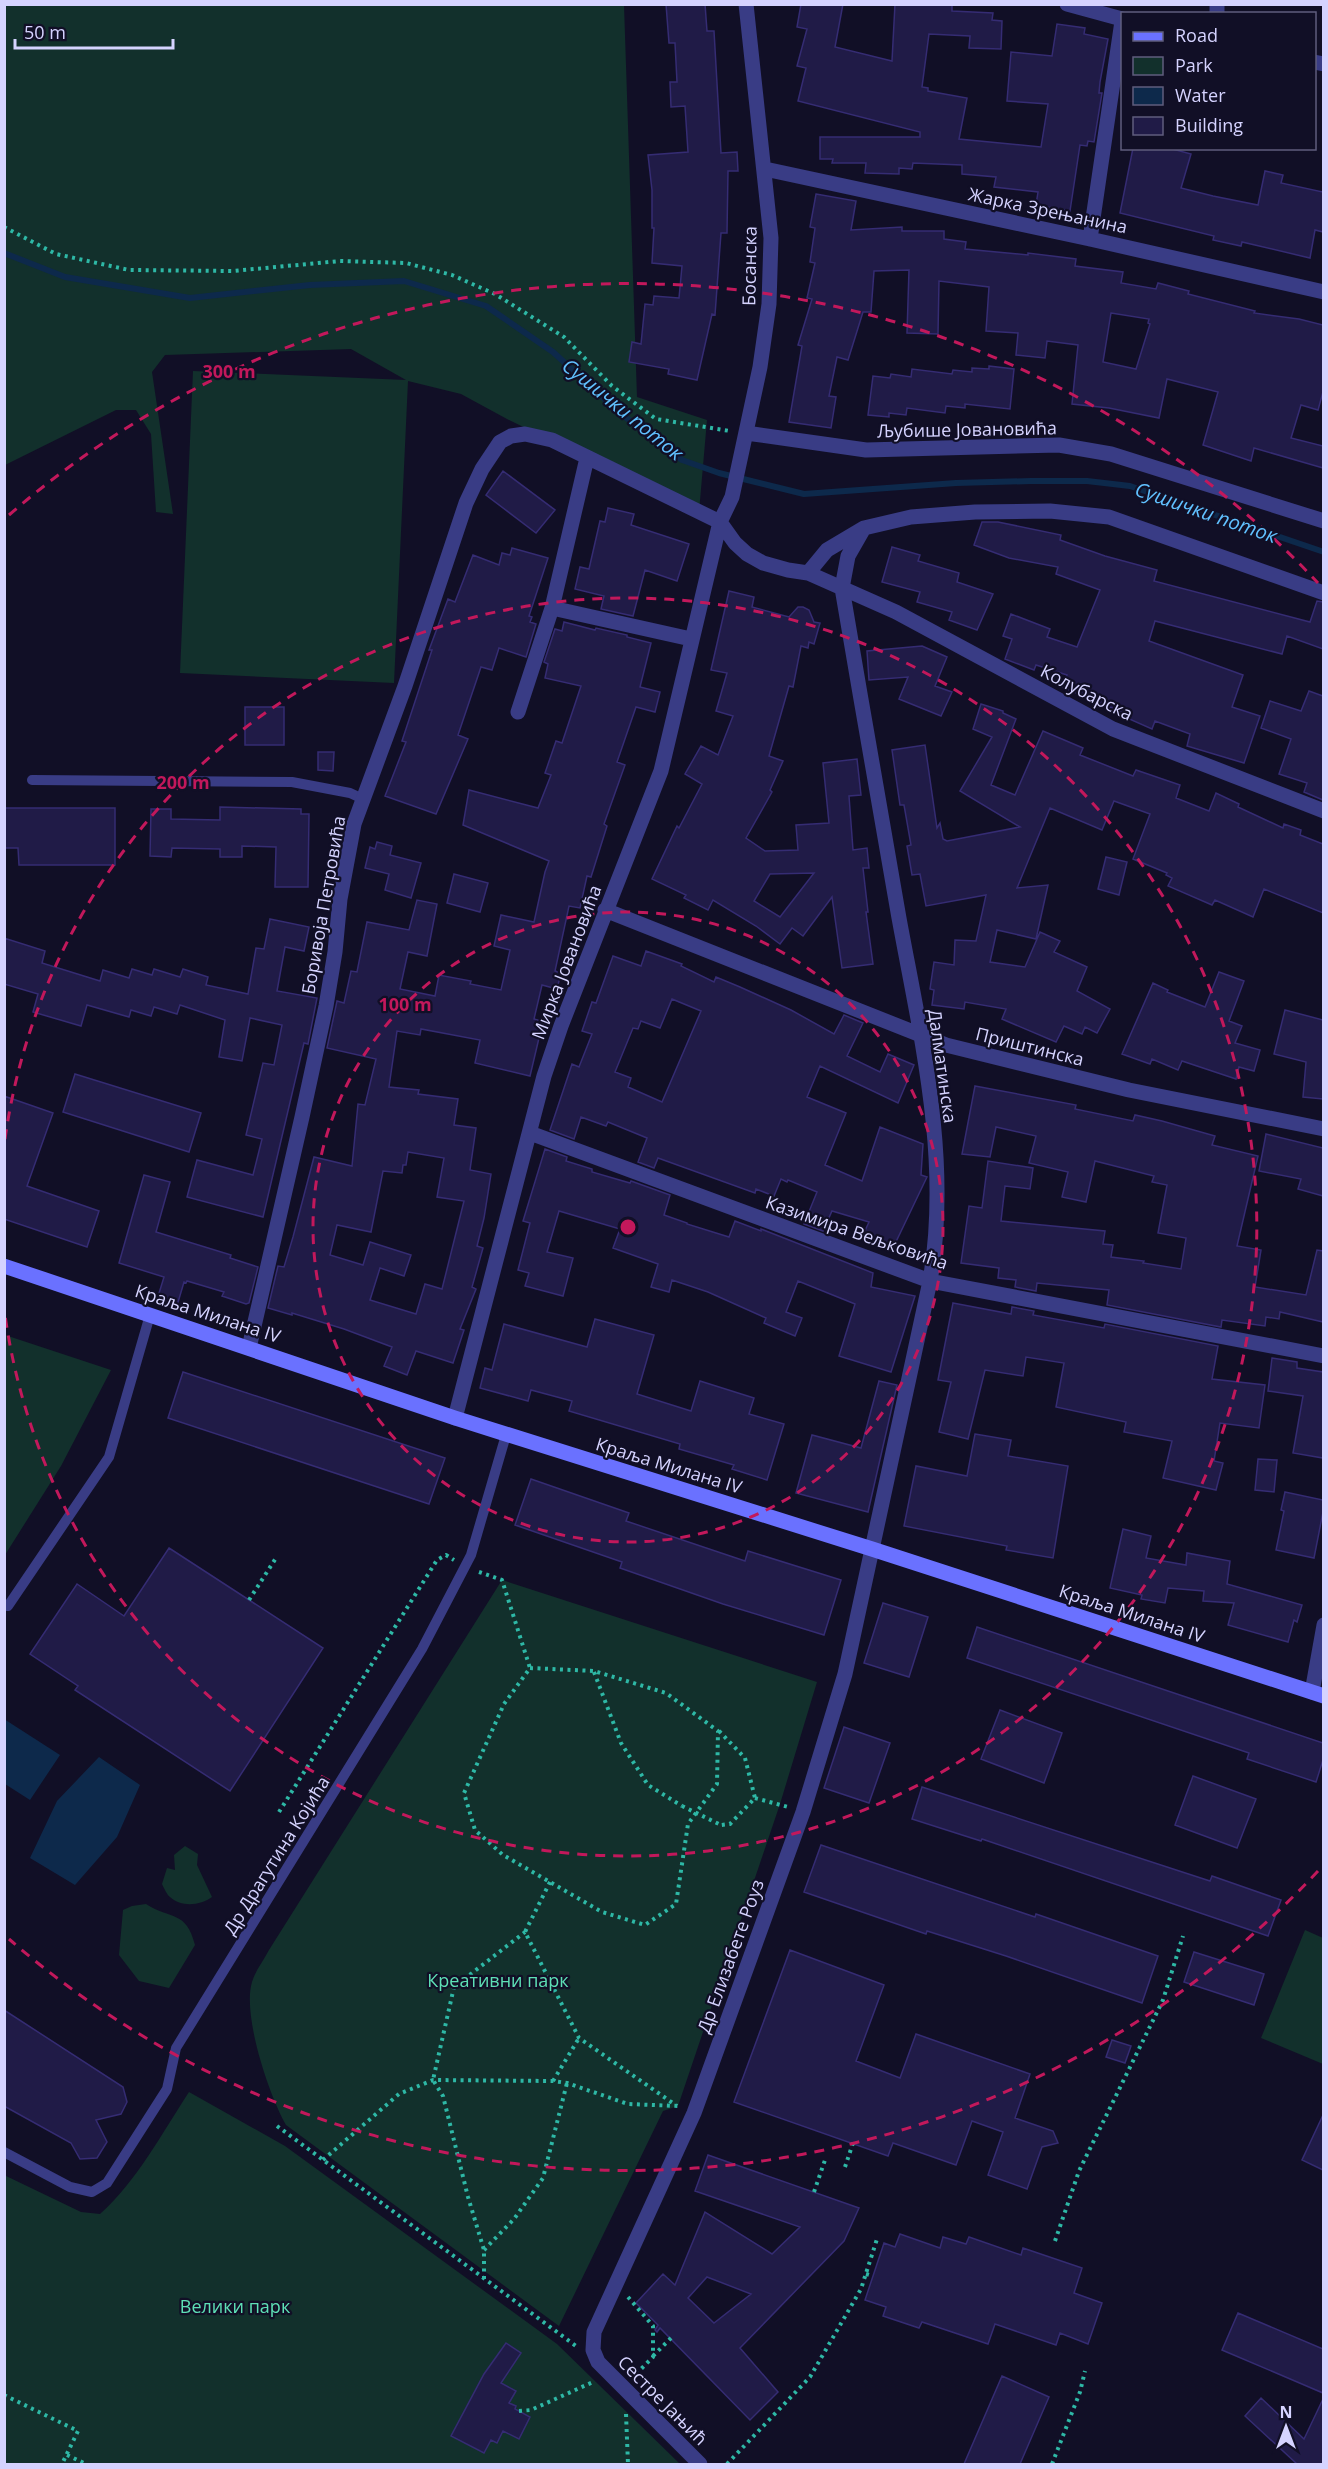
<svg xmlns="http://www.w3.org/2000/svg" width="1328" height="2469" viewBox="0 0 1328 2469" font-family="'Open Sans',sans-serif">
  <rect width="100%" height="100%" fill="#110f26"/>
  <path fill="#12302c" d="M5 5H624L637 397 707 420 699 512 507 419 461 394 408 381 394 683 180 673 193 371 406 380 351 349 165 355 152 372 173 514 156 512 151 434 136 410H116L5 465Z
    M5 1335 111 1370 61 1466 5 1555Z
    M502 1580 817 1682 780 1804 678 2106 663 2111 559 2326 286 2125C269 2095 242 2015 252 1982 255 1971 264 1960 269 1950Z
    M185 1846 198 1854 197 1865 212 1897C201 1905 182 1908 170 1897 167 1895 164 1888 162 1884L167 1868 175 1870 174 1855Z
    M146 1904C171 1920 186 1910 195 1945L169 1988 139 1981 119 1955 123 1910 132 1906Z
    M1305 1930 1323 1938V2064L1261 2038Z
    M189 2092 285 2146 557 2344 680 2464H5L4 2175 81 2212 100 2214C137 2181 162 2133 189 2092Z"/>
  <path fill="#0d294b" d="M4 1719 60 1755 30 1800 5 1784Z
    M99 1757 140 1785 117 1837 75 1885 30 1858 57 1801Z"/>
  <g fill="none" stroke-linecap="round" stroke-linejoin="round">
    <path stroke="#0d294b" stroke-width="6" d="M4 253 65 277 190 298 310 285 404 281 486 306 553 352 620 413 682 460 719 473 804 494 956 483 1031 481H1087L1130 486 1324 552"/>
  </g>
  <path fill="#201b47" stroke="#352c73" stroke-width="1.5" fill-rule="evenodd" d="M666 4H705L707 31H714L721 153 737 152 738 171H728L727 233H721L715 315 712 314 697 380 668 374 669 369 629 362 632 342 641 344 645 304 653 305 654 296 679 298 682 266 652 263 654 228H652V190L648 155 688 152 685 106 671 107 670 82H677L675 43H669Z
    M801 4H843L835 47 892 61 895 4H952V11L993 13 992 20 1002 21 1001 49 969 48 970 36 929 34 922 87 928 88V91L967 98 959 139 1041 147 1048 104 1007 101 1011 52 1052 56 1057 24 1085 28 1084 34 1108 39 1100 82 1099 93H1102L1094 142 1088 141 1087 146 1080 145 1070 211 1036 205 1038 192 994 187 996 177 962 174V165L913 163 912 169 899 168V174L865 173 866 163H832L833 159H820V137H920V132L798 101 806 68 797 66 807 29 797 27Z
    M1133 148H1169L1191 154 1181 188 1213 196 1258 205 1265 171 1283 175 1281 183 1323 192V232L1315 230 1310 258 1242 242 1241 246 1213 240 1214 236 1120 213Z
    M816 194 856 201 851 230 902 227V231H944V239L966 242 965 249 1028 255V253L1076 259 1075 266 1123 272 1121 283 1156 289 1158 283 1189 291 1188 294 1255 311 1254 313 1299 319 1323 325V392L1318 410 1301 405 1291 438 1323 446V468L1254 448 1251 461 1203 445 1218 392 1167 379 1159 418 1109 408 1072 404 1078 345 1047 341 1045 358 1016 355 1018 333 986 331 989 287 939 281 938 334 907 333 909 270 874 271 871 312H863L848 360 837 357 829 396 836 397 831 428 789 422 802 346 798 345 812 299 807 298 815 263 810 262 815 228 810 227ZM1111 313 1149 319 1148 323 1150 324 1136 369 1103 362Z
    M989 366 1014 369 1010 409 965 404V408L946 406 945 413 907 408 906 415 889 413V417L868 415 873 376 890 378 891 374 911 377 912 369 952 374 953 370 972 372V368L989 369Z
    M503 471 555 510 536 533 486 495Z
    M608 508 634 514 631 525 689 544 677 581 645 570 633 616 601 609 604 596 575 589 580 567 589 569 600 521 605 522Z
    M982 522H998L1061 535 1060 540 1105 556 1157 570 1154 581 1310 622 1317 601 1323 602V649L1287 636 1282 654 1155 621 1149 641 1243 675 1232 707 1260 716 1244 763 1187 746 1190 734 1155 721 1152 729 1127 718 1129 715 1062 687 1067 675 1036 665 1034 670 1005 659 1012 639 1003 636 1011 614 1050 629 1047 637 1077 647 1100 590 1056 574 1058 567 1009 558 974 545Z
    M892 547 920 555 918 561 959 573 957 582 993 594 977 630 949 620 952 612 917 602 920 592 882 582Z
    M512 548 548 558 529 616 532 617 530 622 536 624 526 657 499 648 492 670 481 667 458 735 468 739 436 814 385 796 406 742 402 741 432 650H429L448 599 455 602 473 555 499 565 502 553 510 555Z
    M729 591 754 597 752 607 789 617 798 607H803L809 610 814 622 820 623 814 644 809 642 808 648 801 646 793 687 789 686 769 756 783 761 770 790 772 792 746 838 765 851 798 850 796 825 829 823 823 763 857 759 861 795 849 796 853 850 867 848 869 868H863L868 912H866L873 964 842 968 832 897 803 936 792 928 780 944 756 926 713 900 708 910 684 898 686 895 652 879 677 826 679 828 702 784 685 774 701 746 718 755 733 716 716 711 727 673 711 670ZM814 873 780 917 754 901 770 874Z
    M564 622 595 630 596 628 627 635V637L651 643 640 687 660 692 655 712 636 707 617 762 625 765 604 824 607 826 591 877 587 876 580 908 569 906 555 971 561 973 557 989 542 985 534 1019 548 1023 543 1039 539 1038 530 1076 475 1063 480 1040 421 1029 420 1035 397 1031 389 1087 419 1090 418 1094 458 1099 454 1125 476 1128 470 1170 491 1174 484 1218 477 1246 483 1248 472 1287 476 1289 460 1329 464 1330 453 1363 416 1351 407 1375 384 1366 392 1347 344 1329 292 1313V1315L268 1308 278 1266 284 1267 293 1237 314 1157 352 1166 358 1104 365 1105 376 1059 327 1048 337 1001 344 1003 351 971 357 972 367 922 409 930 417 900 437 904 427 956 408 952 400 989 435 996 439 975 471 981 470 984 501 990 510 950 494 946 501 915 534 922 545 872 549 861 463 825 469 790 538 808 551 775 545 773 556 741 562 743 581 686 545 678 548 664 544 662 555 629 562 631ZM408 1152 444 1158 437 1197 464 1201 442 1289 425 1284 416 1314 370 1300 380 1268 404 1276 411 1255 370 1242 363 1265 330 1255 337 1225 371 1232 383 1171 402 1173 403 1165H406Z
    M922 646 947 657 935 686 952 692 941 716 899 699 908 677 869 680 867 651Z
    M1309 691 1323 696V800L1304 792 1307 783 1279 774 1291 739 1261 728 1270 701 1301 711Z
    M981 704 1003 711V713L1016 719 991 785 1015 795 1043 731 1083 748 1080 755 1133 776 1136 770 1180 785 1176 798 1209 811 1216 793 1239 804 1238 807 1283 828 1284 824 1301 830 1300 835 1323 844V913L1264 889 1253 917 1215 900 1212 905 1168 886 1172 878 1166 875 1167 873 1133 859 1150 814 1114 801 1102 830 1050 808 1017 888 1048 885 1036 939 997 930 990 962 1025 967 1040 932 1060 941 1054 952 1087 967 1077 991 1110 1009 1097 1033 1085 1027 1082 1034 1064 1026 1056 1042 1002 1019 1006 1009 965 1002 964 1009 932 1005 934 990 930 989 934 962 954 965 955 940 976 941 986 895 926 906 920 874 912 875 907 846 911 845 904 805H900L892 750 925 745 937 828 940 823 943 839 947 841 1020 827 960 791 992 737 973 729Z
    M245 707H284V745H245Z
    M318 752H334L333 771 318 770Z
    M220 807 301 809V814H309L308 887H275L276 847 242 846V857H220V849L172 848 171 857 150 856 151 809H171V819L220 820Z
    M4 808H115V865H19L18 848H4Z
    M377 842 392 846 390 855 421 863 411 898 385 890 389 874 365 868 370 847 375 849Z
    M1106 857 1127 862 1119 895 1098 889Z
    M454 874 488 883 480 912 447 903Z
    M270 919 309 927 304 951 285 947 277 991 317 998 308 1044 304 1043 263 1217 187 1197 197 1160 253 1175 262 1139 246 1135 263 1063 274 1065 282 1025 250 1018 242 1061 219 1057 225 1020 180 1005 177 1014 154 1007 151 1016 131 1010 129 1017 87 1005 81 1026 33 1012 38 994 4 984V938L45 951 42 963 100 981 103 970 129 978 132 969 152 975 154 969 180 977 183 969 208 977 206 985 248 994 256 948 264 949Z
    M646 951 682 964 681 966 714 982 716 977 740 987 791 1010 834 1034 844 1015 863 1023 847 1056 880 1072 888 1054 914 1065 898 1103 820 1066 807 1097 846 1113 825 1165 862 1181 880 1127 923 1144 921 1175 927 1177 893 1248 863 1235 869 1222 832 1211 823 1231 804 1224 817 1192 788 1180 787 1182 781 1179 774 1196 756 1189 755 1193 658 1158 654 1168 638 1162 647 1138 608 1122 606 1126 581 1117 574 1139 550 1130 572 1064 579 1067 592 1034 582 1031 592 1002 596 1003 613 956 641 966ZM672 999 701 1011 662 1102 628 1087 631 1078 615 1072 633 1028 638 1029 641 1021 660 1028Z
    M1219 972 1244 981 1229 1021 1242 1026 1235 1043 1260 1050 1254 1071 1239 1067 1236 1079 1182 1061 1178 1070 1152 1059 1150 1064 1122 1054 1153 983 1168 990 1167 992 1205 1007Z
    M1285 1010 1323 1020V1099L1303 1097 1306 1062 1274 1054Z
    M75 1074 201 1113 189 1152 63 1112Z
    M975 1086 1076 1105 1075 1109 1133 1121 1135 1115 1162 1121 1215 1136 1212 1145 1258 1156 1237 1246 1261 1250 1255 1287 1306 1295 1317 1250 1323 1251V1322L1280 1312 1279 1319 1266 1317 1265 1326 1222 1320 1221 1327 1107 1305 1109 1290 1037 1283 1036 1291 1015 1287 1016 1280 998 1278 999 1268 961 1263 969 1206 982 1208 988 1161 1033 1168 1030 1189 1005 1186 1001 1221 1105 1231 1103 1244 1113 1245 1111 1257 1144 1261 1143 1263 1181 1269 1186 1238 1158 1233 1167 1185 1152 1182 1154 1176 1095 1161 1086 1202 1062 1197 1068 1172 1029 1163 1036 1136 996 1127 990 1157 962 1154Z
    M4 1096 53 1113 27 1186 99 1211 87 1247 4 1219Z
    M1266 1134 1323 1148V1196L1298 1189 1301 1179 1259 1171Z
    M545 1149 567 1157 566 1161 592 1169V1172L630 1183 631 1181 670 1195 664 1215 687 1223V1224L729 1237 735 1221 761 1231V1229L873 1273 871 1287 915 1296 891 1372 839 1356 855 1304 798 1281 786 1312 802 1318 795 1336 764 1323 766 1318 708 1292 672 1280 669 1292 651 1287 658 1264 613 1248 620 1229 559 1211 547 1252 573 1258 563 1296 525 1286 529 1273 518 1270 530 1223 523 1221Z
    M144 1175 170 1182 156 1232 231 1255 230 1258 258 1267 249 1303 246 1304 222 1296 224 1292 187 1281 186 1283 184 1282 176 1309 156 1303 164 1277 119 1263Z
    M953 1303 1011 1314 1012 1307 1034 1311 1033 1315 1104 1328 1105 1324 1218 1346 1212 1379 1265 1385 1259 1428 1220 1423 1214 1461 1223 1463 1216 1490 1163 1478 1172 1441 1124 1432 1126 1422 1056 1407 1064 1363 1026 1357 1023 1376 985 1370 968 1439 939 1432 951 1382 938 1380Z
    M595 1319 654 1335 637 1394 691 1411 700 1381 754 1398 749 1414 784 1424 767 1480 732 1469 734 1465 679 1449 680 1444 569 1411 572 1401 531 1390 528 1401 480 1388 485 1368 492 1370 504 1324 587 1347Z
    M1272 1358 1297 1362V1368L1323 1372V1458L1293 1453 1303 1396 1268 1391Z
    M183 1372 445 1458 429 1504 168 1418Z
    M879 1381 897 1385 868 1512 796 1493 812 1435 861 1448Z
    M975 1434 1011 1440 1008 1456 1068 1466 1053 1558 1006 1550 1007 1546 904 1526 916 1466 967 1476Z
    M1258 1459 1277 1460 1274 1492 1255 1490Z
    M531 1479 629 1513 626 1521 745 1561 748 1551 841 1580 824 1635 723 1604 620 1568 622 1562 515 1525Z
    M1285 1492 1323 1500V1512L1314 1558 1276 1550 1284 1511 1281 1510Z
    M1123 1529 1151 1536 1146 1558 1186 1565 1187 1553 1230 1561 1227 1584 1302 1605 1297 1622 1294 1620 1288 1642 1228 1625 1234 1603 1203 1601 1204 1591 1168 1588 1165 1603 1141 1599 1142 1595 1110 1588Z
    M169 1548 323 1648 230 1791 75 1690 78 1686 30 1654 77 1584 124 1616Z
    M883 1603 928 1617 909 1677 864 1663Z
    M977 1627 1323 1743V1760L1316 1782 1247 1759 1249 1753 967 1658Z
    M1000 1710 1062 1733 1044 1783 981 1759Z
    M844 1727 890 1743 869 1803 824 1788Z
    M1193 1776 1256 1799 1237 1848 1175 1825Z
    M922 1787 1210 1881 1212 1876 1281 1900 1268 1936 982 1839 981 1841 912 1819Z
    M821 1845 1035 1917 1036 1914 1158 1956 1142 2003 1006 1956 927 1931 926 1934 804 1892Z
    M790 1950 884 1985 856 2061 900 2078 916 2034 1030 2074 1015 2118 1053 2131 1058 2143 1042 2147 1027 2189 988 2175 1003 2132 972 2121 956 2165 893 2143 888 2156 734 2102Z
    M1194 1952 1264 1974 1254 2005 1184 1982Z
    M4 2010 123 2087 127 2102 121 2114 96 2120 107 2142 97 2158 80 2159 71 2143 4 2106Z
    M1112 2040 1131 2046 1125 2063 1106 2057Z
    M1323 2115V2170L1302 2160Z
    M708 2155 859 2208 844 2241 740 2348 778 2392 750 2420 660 2328 657 2332 655 2330 658 2325 636 2303 663 2274 675 2285 705 2212 772 2254 800 2227 695 2191ZM707 2277 751 2294 714 2323 688 2298Z
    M900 2234 940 2248 943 2237 966 2244 969 2237 1021 2255 1023 2248 1082 2268 1074 2293 1102 2303 1088 2344 1060 2333 1056 2345 995 2324 988 2344 922 2322 919 2328 883 2316 886 2307 865 2300 884 2243 895 2247Z
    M1238 2313 1323 2349V2393L1222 2350Z
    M506 2343 521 2353 501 2383 516 2391 509 2403 516 2406 515 2409 530 2417 519 2439 503 2431 497 2443 491 2440 484 2453 451 2436 484 2374Z
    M1002 2376 1049 2397 1020 2464H964Z
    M1261 2398 1304 2439 1323 2399V2464H1297L1245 2416Z"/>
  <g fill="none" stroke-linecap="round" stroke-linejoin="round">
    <path stroke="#2eb8a6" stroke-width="4" stroke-dasharray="3 4.5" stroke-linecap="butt" d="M4 227 56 254 129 270 233 271 340 261 406 263 452 275 495 294 564 337 612 386 656 419 730 431
      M479 1572 502 1580 530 1668
      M249 1600 276 1558
      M530 1668 594 1671 666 1693 718 1731 717 1784 688 1824 676 1904 645 1925 602 1912 503 1855 475 1830 464 1793 504 1704Z
      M594 1672 621 1743 648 1785 682 1806
      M719 1731 745 1758 755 1798 730 1824 721 1825
      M755 1798 788 1807
      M279 1812 437 1560 446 1555 454 1560
      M550 1882 525 1932 579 2038 677 2106
      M553 2081 579 2038
      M277 2126 576 2346
      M323 2160 399 2094 433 2080 553 2081 567 2083 628 2104 678 2106
      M845 2167 853 2143
      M814 2192 825 2160
      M1055 2241 1079 2171 1163 2000 1183 1936
      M484 2250 514 2219 543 2178 567 2083
      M866 2274 873 2276
      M484 2279V2250L468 2197 443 2096 433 2080 454 1987 525 1932
      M628 2297 653 2326V2357L635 2375
      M653 2356 671 2338
      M4 2395 78 2431 62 2464
      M519 2411 531 2410 593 2382
      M626 2414 628 2464
      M67 2455 86 2464
      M727 2464 810 2377 861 2289 877 2239
      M1052 2464 1080 2392 1085 2371"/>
    <path stroke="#393c85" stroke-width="10" d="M32 780 292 782 350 793 363 799
      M8 1606 109 1457 150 1315
      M4 2152 70 2187 92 2192 107 2183 167 2089 176 2048 422 1649 471 1555 506 1435"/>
    <path stroke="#393c85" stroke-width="15" d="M1067 4 1122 19
      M1217 4V14
      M1314 62 1324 64
      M765 169 1090 239 1324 292
      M1090 239 1122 21
      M746 433 866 450 1059 445 1111 454 1324 521
      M587 458 552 608 691 639
      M808 573 827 550 864 528
      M518 712 552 608
      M605 910 946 1045 1129 1090 1324 1129
      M530 1133 930 1281 1324 1356
      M249 1348 302 1117 326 1006 335 952 340 899 354 824 405 686 466 503 482 469 500 442 511 436 525 434 552 440 720 522 735 543 747 554 763 563 788 570 808 573 896 612 1113 729 1324 811
      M455 1418 544 1076 561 1026 661 771 720 522 732 497 760 367 769 304 771 238 746 4
      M1312 1692 1324 1625
      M700 2464 598 2362 593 2350 594 2332 694 2113 803 1812 845 1674 930 1281C951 1160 921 1038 899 918 879 808 861 698 842 588L848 556 864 528 911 517 975 512 1050 511 1109 517 1324 593"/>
    <path stroke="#6a71ff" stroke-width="15" d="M4 1266 455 1418 872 1549 1324 1696"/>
    <path stroke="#2eb8a6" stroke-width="4" stroke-dasharray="3 4.5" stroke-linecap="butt" d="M682 1806 721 1825"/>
  </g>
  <g fill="none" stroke="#c2185b" stroke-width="3" stroke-dasharray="10 8">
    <circle cx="628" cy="1227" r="315"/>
    <path d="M5 1139A629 629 0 1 1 5 1315"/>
    <path d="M1318 1871A944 944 0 0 1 9 1939M9 515A944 944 0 0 1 1318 583"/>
  </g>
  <g text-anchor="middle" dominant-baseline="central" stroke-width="4.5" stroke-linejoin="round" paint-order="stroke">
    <g font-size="18" fill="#d5d3ff" stroke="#110f26">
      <text transform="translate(1048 210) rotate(12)">Жарка Зрењанина</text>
      <text transform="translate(749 266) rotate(-89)">Босанска</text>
      <text transform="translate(967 429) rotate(-1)">Љубише Јовановића</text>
      <text transform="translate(1087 692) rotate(27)">Колубарска</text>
      <text transform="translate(323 905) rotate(-80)">Боривоја Петровића</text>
      <text transform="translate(566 962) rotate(-69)">Мирка Јовановића</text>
      <text transform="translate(1030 1046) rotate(14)">Приштинска</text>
      <text transform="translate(943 1066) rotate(82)">Далматинска</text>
      <text transform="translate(857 1232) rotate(19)">Казимира Вељковића</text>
      <text transform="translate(208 1313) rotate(18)">Краља Милана IV</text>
      <text transform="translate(669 1465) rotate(17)">Краља Милана IV</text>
      <text transform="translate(1132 1613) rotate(18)">Краља Милана IV</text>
      <text transform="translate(276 1855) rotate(-58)">Др Драгутина Којића</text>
      <text transform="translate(730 1956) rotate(-70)">Др Елизабете Роуз</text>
      <text transform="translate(663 2400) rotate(45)">Сестре Јањић</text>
    </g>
    <g font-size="18" fill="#5ee0b6" stroke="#110f26">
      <text x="498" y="1980">Креативни парк</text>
      <text x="235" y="2306">Велики парк</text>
    </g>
    <g font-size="20" font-style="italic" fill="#61c1ff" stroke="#110f26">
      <text transform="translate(623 409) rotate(39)">Сушички поток</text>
      <text transform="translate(1206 512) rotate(19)">Сушички поток</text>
    </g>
  </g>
  <circle cx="628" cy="1227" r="9" fill="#c2185b" stroke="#110f26" stroke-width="3"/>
  <g font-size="18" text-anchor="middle" font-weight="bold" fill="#c2185b" stroke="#110f26" stroke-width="4.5" stroke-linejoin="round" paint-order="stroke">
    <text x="229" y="378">300 m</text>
    <text x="183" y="789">200 m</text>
    <text x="405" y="1011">100 m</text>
  </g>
  <rect width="1328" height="2469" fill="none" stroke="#d5d3ff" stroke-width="12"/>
  <rect x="1121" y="12" width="195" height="138" fill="#110f26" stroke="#5f5d7d" stroke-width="1.5"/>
  <rect x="1133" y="32" width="30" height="9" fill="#6a71ff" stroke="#5f5d7d" stroke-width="1.5"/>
  <text x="1175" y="42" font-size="18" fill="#d5d3ff">Road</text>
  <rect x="1133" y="57" width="30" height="18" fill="#12302c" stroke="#5f5d7d" stroke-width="1.5"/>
  <text x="1175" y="72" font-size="18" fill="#d5d3ff">Park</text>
  <rect x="1133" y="87" width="30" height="18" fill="#0d294b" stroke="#5f5d7d" stroke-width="1.5"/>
  <text x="1175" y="102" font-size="18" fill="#d5d3ff">Water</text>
  <rect x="1133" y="117" width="30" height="18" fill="#201b47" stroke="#5f5d7d" stroke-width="1.5"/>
  <text x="1175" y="132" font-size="18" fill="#d5d3ff">Building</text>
  <g transform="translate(1286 2427)" stroke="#110f26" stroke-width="4.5" paint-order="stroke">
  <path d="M0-4.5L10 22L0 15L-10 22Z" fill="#d5d3ff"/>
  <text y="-9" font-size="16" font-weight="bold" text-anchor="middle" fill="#d5d3ff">N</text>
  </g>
  <path d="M15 39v9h158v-9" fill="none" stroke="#d5d3ff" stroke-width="3"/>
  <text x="24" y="39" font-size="18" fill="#d5d3ff" stroke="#110f26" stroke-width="4.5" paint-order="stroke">50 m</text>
</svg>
